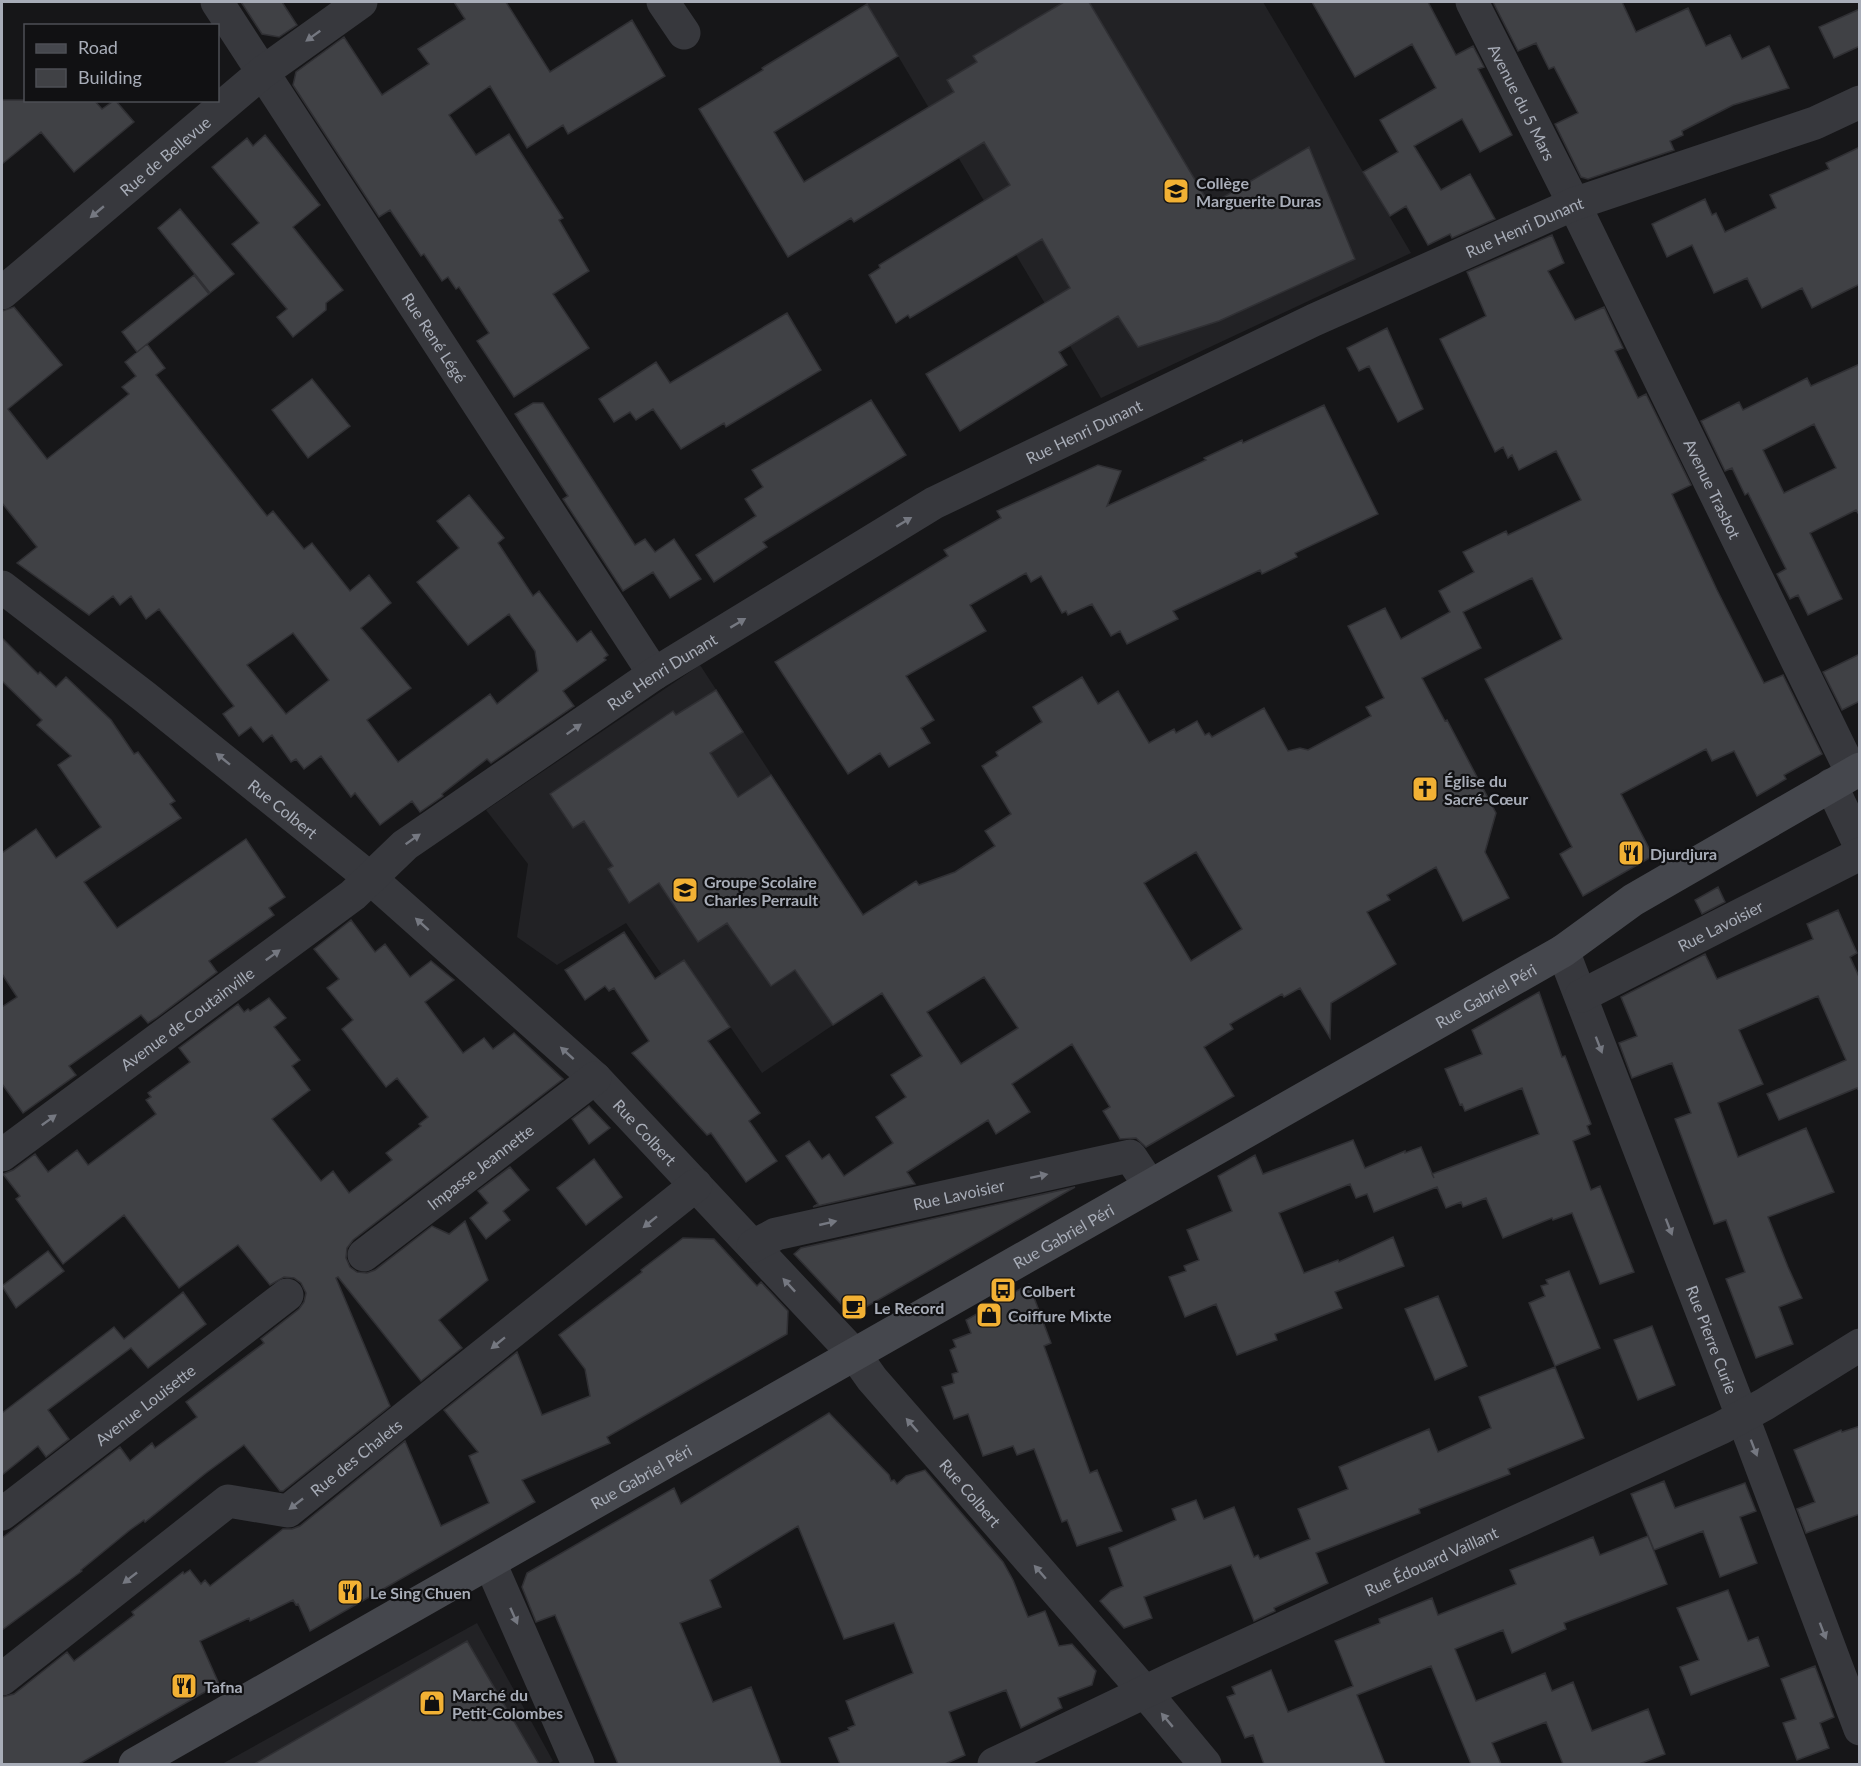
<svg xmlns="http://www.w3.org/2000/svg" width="1861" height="1766" viewBox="0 0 1861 1766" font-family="Lato,sans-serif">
  <rect width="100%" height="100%" fill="#161618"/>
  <path fill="#222225" d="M866 2H1263L1411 253 1101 398Z
    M700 665 868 923 876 996 762 1073 684 960 662 975 626 923 557 965 517 937 528 864 486 810Z
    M477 1623 553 1761 548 1764H222Z"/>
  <path fill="#404145" stroke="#303034" stroke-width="1.5" fill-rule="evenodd" d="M241 2H282L297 25 279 37 262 34Z
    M454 2H506L550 72 632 20 665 76 568 134 563 125 527 148 490 86 449 115 476 155 509 134 563 218 559 220 589 271 553 294 589 348 514 397 477 341 489 333 459 287 456 289 448 277 442 281 424 254 421 256 390 210 379 217 293 85 296 72 344 37 382 95 429 64 418 49 465 19Z
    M1064 2H1089L1210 205 1309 147 1355 259 1219 321 1138 347 1118 316 1059 352 1067 365 960 431 926 374 1070 288 1042 239 910 318 908 315 896 323 869 275 880 268 879 265 1010 185 984 142 854 222 851 218 788 257 699 109 763 70 762 68 867 4 898 56 774 132 804 182 954 92 947 80 977 62 973 56Z
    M1312 2H1428L1456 55 1473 46 1484 67 1478 69 1512 135 1480 152 1462 119 1414 146 1441 190 1470 174 1495 219 1452 238 1450 234 1428 245 1406 206 1390 216 1363 172 1398 152 1380 120 1436 88 1412 44 1355 77Z
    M1493 2H1622L1636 32 1688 8 1706 46 1730 35 1742 59 1769 46 1789 88 1733 105 1682 131 1683 135 1670 141 1674 150 1588 179 1581 177 1555 124 1578 113 1554 67 1549 69 1536 43 1518 51Z
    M1860 9V46L1834 58 1819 27Z
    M2 100H94L102 109 115 100 134 122 74 172 41 132 2 164Z
    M265 135 320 205 293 227 343 290 326 303V310L293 337 277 317 287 309 232 244 259 223 212 167 247 138 253 146Z
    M1860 147V284L1812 308 1802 288 1762 308 1747 278 1714 293 1692 245 1667 257 1652 224 1705 199 1712 215 1716 213 1725 232 1776 208 1770 195 1829 169 1826 163Z
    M180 209 234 274 210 293 158 228Z
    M1552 235 1564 263 1548 271 1575 320 1604 307 1623 348 1615 351 1638 398 1646 394 1691 485 1672 494 1717 590 1764 683 1783 675 1822 754 1784 775 1786 779 1757 796 1734 751 1712 761 1706 749 1621 794 1653 856 1583 896 1560 854 1572 847 1485 679 1562 639 1532 578 1463 612 1481 648 1422 678 1445 721 1447 720 1496 813 1485 852 1509 898 1463 921 1436 867 1387 895 1390 900 1367 912 1396 964 1331 1003 1330 1038 1300 988 1284 997 1282 994 1230 1024 1233 1029 1204 1047 1234 1096 1146 1147 1136 1138 1120 1139 1103 1111 1110 1107 1072 1044 1012 1084 1030 1112 996 1134 988 1120 907 1172 915 1184 813 1207 818 1204 786 1156 809 1141 822 1159 829 1154 844 1176 893 1143 876 1117 906 1097 891 1075 922 1056 882 993 833 1025 795 970 771 986 727 923 698 942 659 883 629 903 608 869 613 866 584 821 573 828 550 794 673 711 676 715 716 690 743 732 710 753 738 797 771 775 863 915 916 881 919 885 955 872 995 846 985 831 1011 814 982 766 998 756 996 752 1042 722 1033 707 1082 677 1098 704 1118 691 1149 743 1174 729 1176 733 1197 721 1205 735 1209 733 1212 737 1264 708 1288 751 1300 748 1308 750 1371 716 1366 707 1384 698 1348 626 1385 608 1401 639 1450 612 1439 591 1474 572 1463 552 1506 531 1508 535 1581 500 1556 451 1519 470 1512 455 1508 458 1503 447 1495 452 1440 339 1486 316 1467 272ZM1196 852 1242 929 1191 961 1144 883ZM984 977 1018 1028 961 1064 927 1012Z
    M194 275 209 294 137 352 122 332Z
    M14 307 62 365 8 409 47 459 129 394 122 387 136 376 125 362 147 344 165 368 156 375 267 516 273 511 304 549 312 543 350 591 369 575 391 603 361 628 411 688 367 720 398 762 490 694 497 704 538 671 535 651 509 614 468 645 417 582 459 548 437 521 469 495 504 538 498 543 533 596 539 591 577 642 591 631 608 655 604 658 606 660 563 691 574 706 491 763 487 759 442 794 443 796 420 812 412 801 380 825 355 793 351 797 321 756 304 769 296 759 291 762 272 735 263 742 251 727 239 736 223 714 234 706 159 609 146 619 131 596 120 605 113 596 89 615 17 563 37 547 2 503V311ZM293 633 329 680 286 714 247 665Z
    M787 313 821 370 726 427 724 423 681 449 653 409 636 420 630 412 614 422 599 399 656 362 670 383Z
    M1387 328 1423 409 1398 422 1369 366 1359 371 1347 348Z
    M1860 364V516L1856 510 1810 533 1842 599 1808 615 1798 595 1790 599 1777 574 1786 569 1748 493 1745 495 1732 468 1725 471 1701 421 1739 402 1743 410 1807 378 1811 386ZM1814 424 1836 468 1784 493 1763 450Z
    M312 379 350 426 308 458 272 410Z
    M871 400 906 455 763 542 767 547 714 582 696 555 756 516 745 499 763 487 752 470Z
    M533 403H543L635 545 645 539 655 552 674 539 701 579 670 598 653 572 623 591 563 499 568 496 515 414Z
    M1324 405 1378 514 1295 553 1297 557 1262 574 1260 570 1173 611 1178 619 1127 644 1120 631 1111 636 1092 604 1068 615 1066 611 1062 613 1041 576 1031 582 1026 573 970 605 986 631 906 676 934 720 921 728 930 743 889 767 880 753 848 774 775 662 948 556 944 550 1001 518 997 511 1098 465 1121 471 1107 506 1206 460 1204 458 1242 440 1243 443Z
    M2 638 38 674 40 672 56 687 66 677 111 720 134 754 138 752 175 801 170 804 181 818 84 882 117 928 246 839 285 897 269 908 274 915 209 961 217 972 156 1018 148 1023 141 1015 69 1066 76 1075 23 1113 2 1084V1007L17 997 2 974V853L36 829 56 858 101 827 58 765 71 756 37 725 42 720 2 681Z
    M1860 654V701L1842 710 1823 672Z
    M1718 887 1725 902 1702 914 1695 900Z
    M1838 910 1857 953 1850 957 1860 979V1092L1857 1088 1779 1120 1767 1094 1846 1060 1818 996 1739 1030 1763 1084 1718 1103 1738 1157 1806 1128 1834 1192 1768 1217 1788 1267 1802 1298 1779 1307 1793 1344 1756 1358 1726 1279 1745 1272 1726 1220 1714 1224 1675 1119 1691 1113 1672 1063 1632 1078 1619 1043 1637 1036 1621 997 1705 954 1717 979 1813 939 1807 924Z
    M351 920 375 952 385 944 410 977 431 961 454 980 425 1002 463 1053 484 1038 493 1049 514 1033 563 1079 353 1240 347 1248 346 1258 350 1267 357 1272 367 1273 375 1270 432 1226 449 1234 465 1221 488 1280 439 1320 462 1348 421 1381 338 1277 336 1278 390 1406 283 1491H280L244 1445 206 1473 145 1522 144 1520 130 1530 81 1570 82 1571 2 1630V1538L120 1447 130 1461 152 1443 155 1448 197 1417 186 1402 264 1343 261 1339 299 1309 304 1302 306 1293 301 1283 294 1278 284 1277 270 1285 238 1245 179 1288 124 1215 63 1264 16 1199 20 1196 3 1174 13 1170 35 1154 48 1172 77 1150 88 1165 156 1114 146 1100 151 1097 148 1093 190 1062 179 1048 238 1004 244 1012 248 1009 250 1011 269 998 286 1018 274 1027 300 1060 292 1066 310 1090 272 1119 321 1181 333 1171 349 1193 392 1160 386 1153 421 1126 419 1124 428 1117 397 1078 386 1087 342 1029 353 1020 327 988 339 979 314 949Z
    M624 932 655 979 684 960 730 1027 708 1041 760 1113 749 1121 777 1161 746 1182 711 1133 707 1135 632 1053 649 1041 614 988 609 991 605 986 585 1000 565 970Z
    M1539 992 1562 1057 1565 1056 1591 1124 1587 1126 1590 1134 1573 1141 1591 1190 1600 1186 1634 1272 1600 1284 1572 1213 1553 1220 1552 1218 1503 1238 1486 1198 1463 1207 1461 1202 1446 1208 1437 1187 1374 1212 1367 1194 1356 1198 1350 1184 1279 1213 1304 1273 1338 1260 1339 1262 1393 1237 1404 1266 1335 1292 1342 1308 1275 1334 1277 1340 1237 1355 1216 1304 1185 1317 1169 1277 1186 1271 1184 1266 1199 1260 1187 1230 1232 1211 1218 1176 1255 1155 1263 1174 1353 1140 1365 1168 1405 1151V1153L1421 1147 1434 1178 1432 1174 1539 1134 1522 1088 1465 1111 1462 1104 1460 1105 1445 1069 1482 1054 1472 1030Z
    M589 1106 610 1128 589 1144 572 1119Z
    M594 1159 622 1197 586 1225 557 1188Z
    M510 1167 529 1190 503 1211 510 1220 486 1239 470 1218 488 1203 478 1191Z
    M1075 1187 864 1308 842 1305 794 1254 801 1248Z
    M683 1238 714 1239 757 1286 761 1282 788 1311 787 1334 607 1437 610 1443 522 1480 535 1502 310 1631 298 1604 296 1605 293 1600 250 1621 249 1618 200 1641 219 1684 79 1764H2V1697L14 1694 67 1652 74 1661 134 1615 132 1612 183 1572 184 1574 190 1570 201 1584 205 1580 210 1586 283 1529H292L300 1526 405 1441 441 1526 489 1503 469 1456 478 1452 444 1410 517 1352 542 1415 590 1396 585 1369 559 1335 642 1272 641 1270Z
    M48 1251 64 1271 16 1308 2 1286Z
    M1569 1271 1600 1348 1555 1366 1529 1303 1545 1296 1541 1286 1548 1284 1546 1280Z
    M1029 1284 1051 1343 1044 1346 1090 1473 1097 1470 1122 1531 1077 1546 1067 1520 1062 1522 1034 1449 1017 1455 1013 1446 983 1456 968 1414 954 1419 942 1387 954 1383 952 1374 958 1372 950 1350 956 1347 953 1340 971 1333 966 1320Z
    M183 1292 206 1324 148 1368 131 1348 48 1410 69 1439 46 1457 38 1446 2 1475V1413L114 1327 124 1339Z
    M1438 1296 1467 1366 1435 1380 1405 1309Z
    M1652 1326 1675 1385 1638 1400 1614 1340Z
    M1555 1367 1584 1438 1508 1469 1510 1474 1419 1509 1420 1513 1316 1553 1328 1583 1274 1608 1275 1611 1254 1621 1231 1565 1144 1597 1152 1618 1124 1628 1100 1601 1111 1591 1123 1586 1109 1548 1176 1520 1172 1509 1196 1500 1204 1519 1234 1507 1254 1557 1258 1555 1260 1559 1310 1539 1298 1509 1348 1489 1339 1467 1429 1429 1438 1452 1491 1428 1479 1397Z
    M829 1413 889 1475 891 1481 894 1480 897 1484 906 1476 925 1470 1003 1562 1013 1580 1028 1617 1045 1611 1059 1646 1072 1644 1096 1671 1092 1685 1058 1698 1062 1708 1021 1728 1006 1690 949 1712 965 1755 945 1764H840L829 1738 849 1730 848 1728 855 1725 846 1701 913 1673 894 1623 844 1639 798 1526 710 1580 721 1607 680 1623 713 1702 751 1687 781 1764H618L555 1615 536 1622 522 1587 527 1573 674 1488 681 1504Z
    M1860 1426V1514L1806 1533 1797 1509 1815 1502 1794 1450 1841 1430 1842 1432Z
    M1664 1481 1675 1508 1745 1483 1756 1511 1740 1517 1757 1563 1720 1577 1703 1531 1654 1550 1631 1494Z
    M1648 1536 1667 1584 1564 1623 1566 1629 1512 1653 1503 1630 1455 1649 1476 1701 1545 1673 1552 1691 1573 1682 1592 1731 1648 1709 1665 1754 1639 1764H1563L1546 1722 1492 1743 1501 1764H1471L1431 1666 1357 1695 1385 1764H1264L1253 1735 1245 1738 1227 1697 1235 1694 1232 1687 1271 1670 1288 1712 1353 1686 1335 1641 1380 1623 1379 1619 1432 1598 1438 1615 1516 1584 1510 1570 1593 1537 1600 1555Z
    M1728 1590 1748 1641 1758 1637 1769 1666 1691 1695 1680 1667 1699 1660 1677 1608Z
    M467 1641 539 1764H254Z
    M1815 1666 1834 1717 1820 1723 1829 1748 1797 1760 1783 1723 1796 1719 1781 1679Z"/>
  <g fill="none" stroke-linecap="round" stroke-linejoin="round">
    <g stroke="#37383d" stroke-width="33">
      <path id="s1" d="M217 2 654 674"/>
      <path d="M663 2 684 33"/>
      <path id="s2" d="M1472 2 1574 204 1852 773"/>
      <path id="s3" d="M2 293 263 72 361 2"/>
      <path id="s4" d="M2 587 145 697 370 878 595 1078 855 1355 872 1379 1145 1692 1205 1764"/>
      <path d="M1831 785 1860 846"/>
      <path id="s5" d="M1563 951 1751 1439 1860 1729"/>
      <path id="s6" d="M1581 996 1860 854"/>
      <path id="s7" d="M2 1155 353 895 405 845 654 674 934 503 1314 320 1574 204 1815 123 1860 102"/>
      <path id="s8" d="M753 1246 776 1234 1130 1156 1150 1186"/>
      <path id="s9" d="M364 1255 595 1078"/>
      <path id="s10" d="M2 1514 287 1295"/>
      <path d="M490 1563 578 1764"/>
      <path id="s11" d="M2 1679 228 1501 288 1511 696 1185"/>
      <path id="s12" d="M994 1764 1174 1678 1721 1428 1765 1404 1860 1345"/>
    </g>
    <path stroke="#45474d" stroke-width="33" id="s13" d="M135 1764 1563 951 1633 900 1860 769"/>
  </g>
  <defs><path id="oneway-solid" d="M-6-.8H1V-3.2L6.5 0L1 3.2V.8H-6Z" transform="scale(1.5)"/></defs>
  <g fill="#757881">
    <use href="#oneway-solid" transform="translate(313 36) rotate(144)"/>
    <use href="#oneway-solid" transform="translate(97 212) rotate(140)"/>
    <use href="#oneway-solid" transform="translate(904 522) rotate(-31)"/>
    <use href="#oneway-solid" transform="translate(738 623) rotate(-31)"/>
    <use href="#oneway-solid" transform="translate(574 729) rotate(-35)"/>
    <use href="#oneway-solid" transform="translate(223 759) rotate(-141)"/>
    <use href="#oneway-solid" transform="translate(413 839) rotate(-35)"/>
    <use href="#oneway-solid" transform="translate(422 924) rotate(-138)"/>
    <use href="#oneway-solid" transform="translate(273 955) rotate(-36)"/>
    <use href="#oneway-solid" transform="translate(1599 1045) rotate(69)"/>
    <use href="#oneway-solid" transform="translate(567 1053) rotate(-138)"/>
    <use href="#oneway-solid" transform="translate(49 1120) rotate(-36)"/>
    <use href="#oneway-solid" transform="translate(1039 1176) rotate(-12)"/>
    <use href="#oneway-solid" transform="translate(650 1222) rotate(141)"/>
    <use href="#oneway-solid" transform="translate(828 1223) rotate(-13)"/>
    <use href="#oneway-solid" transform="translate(1669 1227) rotate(69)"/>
    <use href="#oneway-solid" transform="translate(789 1285) rotate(-133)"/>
    <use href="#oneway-solid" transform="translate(498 1343) rotate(141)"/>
    <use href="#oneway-solid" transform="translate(912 1425) rotate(-131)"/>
    <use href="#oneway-solid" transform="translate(1754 1448) rotate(69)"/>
    <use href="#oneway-solid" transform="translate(296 1504) rotate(142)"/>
    <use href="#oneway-solid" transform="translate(1040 1572) rotate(-131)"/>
    <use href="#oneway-solid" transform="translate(130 1578) rotate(142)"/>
    <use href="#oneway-solid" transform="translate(514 1616) rotate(66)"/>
    <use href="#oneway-solid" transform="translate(1823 1631) rotate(69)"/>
    <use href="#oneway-solid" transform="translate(1167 1720) rotate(-130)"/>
  </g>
  <defs>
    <g id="school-square" transform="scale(1.35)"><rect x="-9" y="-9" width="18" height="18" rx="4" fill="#f2b134" stroke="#111113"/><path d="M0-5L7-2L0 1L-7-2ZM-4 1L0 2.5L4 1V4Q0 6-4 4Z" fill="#111"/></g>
    <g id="church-square" transform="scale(1.35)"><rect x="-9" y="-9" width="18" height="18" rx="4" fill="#f2b134" stroke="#111113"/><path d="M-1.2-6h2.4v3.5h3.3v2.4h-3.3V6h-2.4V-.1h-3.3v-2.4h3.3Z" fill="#111"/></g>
    <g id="restaurant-square" transform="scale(1.35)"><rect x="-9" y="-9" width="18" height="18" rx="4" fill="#f2b134" stroke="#111113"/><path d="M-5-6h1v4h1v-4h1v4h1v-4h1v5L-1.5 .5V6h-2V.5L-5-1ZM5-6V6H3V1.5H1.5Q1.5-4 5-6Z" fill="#111"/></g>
    <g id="bus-square" transform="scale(1.35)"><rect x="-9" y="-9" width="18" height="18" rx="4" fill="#f2b134" stroke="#111113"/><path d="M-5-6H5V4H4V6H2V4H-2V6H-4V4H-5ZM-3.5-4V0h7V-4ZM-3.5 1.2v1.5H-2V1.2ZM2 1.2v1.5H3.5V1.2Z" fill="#111"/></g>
    <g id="cafe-square" transform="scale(1.35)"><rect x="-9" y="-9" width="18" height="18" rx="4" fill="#f2b134" stroke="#111113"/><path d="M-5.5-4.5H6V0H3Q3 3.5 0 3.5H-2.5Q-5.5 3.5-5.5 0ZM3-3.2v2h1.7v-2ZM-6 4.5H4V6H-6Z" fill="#111"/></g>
    <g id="shop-square" transform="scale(1.35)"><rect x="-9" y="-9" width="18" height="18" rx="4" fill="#f2b134" stroke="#111113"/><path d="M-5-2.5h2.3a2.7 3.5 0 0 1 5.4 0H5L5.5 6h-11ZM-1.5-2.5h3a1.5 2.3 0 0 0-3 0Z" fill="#111"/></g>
  </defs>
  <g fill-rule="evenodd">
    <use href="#school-square" x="1176" y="191"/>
    <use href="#church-square" x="1425" y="789"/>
    <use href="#restaurant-square" x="1631" y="853"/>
    <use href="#school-square" x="685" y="890"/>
    <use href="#bus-square" x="1003" y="1290"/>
    <use href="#cafe-square" x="854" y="1307"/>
    <use href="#shop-square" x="989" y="1315"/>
    <use href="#restaurant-square" x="350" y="1592"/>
    <use href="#restaurant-square" x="184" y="1686"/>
    <use href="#shop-square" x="432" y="1703"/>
  </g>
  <g text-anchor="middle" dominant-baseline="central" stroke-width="4.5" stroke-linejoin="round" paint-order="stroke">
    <g font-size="16" fill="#a8adb8" stroke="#111113">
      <text stroke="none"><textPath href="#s2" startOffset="112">Avenue du 5 Mars</textPath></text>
      <text stroke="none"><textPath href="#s3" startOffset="213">Rue de Bellevue</textPath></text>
      <text stroke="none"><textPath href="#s7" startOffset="1791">Rue Henri Dunant</textPath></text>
      <text stroke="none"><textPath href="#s1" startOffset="400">Rue René Légé</textPath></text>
      <text stroke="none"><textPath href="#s7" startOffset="1305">Rue Henri Dunant</textPath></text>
      <text stroke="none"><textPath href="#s2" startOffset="543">Avenue Trasbot</textPath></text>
      <text stroke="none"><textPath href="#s7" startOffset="819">Rue Henri Dunant</textPath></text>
      <text stroke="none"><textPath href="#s4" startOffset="358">Rue Colbert</textPath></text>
      <text stroke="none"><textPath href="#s6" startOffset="156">Rue Lavoisier</textPath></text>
      <text stroke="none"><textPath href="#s13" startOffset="1554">Rue Gabriel Péri</textPath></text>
      <text stroke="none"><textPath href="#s7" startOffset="230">Avenue de Coutainville</textPath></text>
      <text stroke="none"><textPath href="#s4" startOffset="844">Rue Colbert</textPath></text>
      <text stroke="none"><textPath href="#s9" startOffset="146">Impasse Jeannette</textPath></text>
      <text stroke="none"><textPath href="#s8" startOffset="213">Rue Lavoisier</textPath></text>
      <text stroke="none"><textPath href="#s13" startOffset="1068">Rue Gabriel Péri</textPath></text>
      <text stroke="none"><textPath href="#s5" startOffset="416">Rue Pierre Curie</textPath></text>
      <text stroke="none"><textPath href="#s10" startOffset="180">Avenue Louisette</textPath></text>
      <text stroke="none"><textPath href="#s11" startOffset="435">Rue des Chalets</textPath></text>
      <text stroke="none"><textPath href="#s13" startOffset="582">Rue Gabriel Péri</textPath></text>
      <text stroke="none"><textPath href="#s4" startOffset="1330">Rue Colbert</textPath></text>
      <text stroke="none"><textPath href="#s12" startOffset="482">Rue Édouard Vaillant</textPath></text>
    </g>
    <g font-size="16" font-weight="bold" fill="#a8adb8" stroke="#111113" text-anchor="start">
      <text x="1196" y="182">Collège<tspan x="1196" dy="18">Marguerite Duras</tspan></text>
      <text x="1444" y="780">Église du<tspan x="1444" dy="18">Sacré-Cœur</tspan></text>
      <text x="1650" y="853">Djurdjura</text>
      <text x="704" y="881">Groupe Scolaire<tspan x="704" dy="18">Charles Perrault</tspan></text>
      <text x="1022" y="1290">Colbert</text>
      <text x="874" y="1307">Le Record</text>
      <text x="1008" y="1315">Coiffure Mixte</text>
      <text x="370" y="1592">Le Sing Chuen</text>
      <text x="204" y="1686">Tafna</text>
      <text x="452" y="1694">Marché du<tspan x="452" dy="18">Petit-Colombes</tspan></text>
    </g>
  </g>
  <rect width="1861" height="1766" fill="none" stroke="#a8adb8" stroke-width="6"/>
  <rect x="24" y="24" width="195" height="78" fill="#111113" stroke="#4d4f55" stroke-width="1.5"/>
  <rect x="36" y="44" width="30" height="9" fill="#45474d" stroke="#4d4f55" stroke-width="1.5"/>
  <text x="78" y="54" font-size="18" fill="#a8adb8">Road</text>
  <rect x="36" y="69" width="30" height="18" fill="#404145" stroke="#4d4f55" stroke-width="1.5"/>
  <text x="78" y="84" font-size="18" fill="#a8adb8">Building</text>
</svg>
